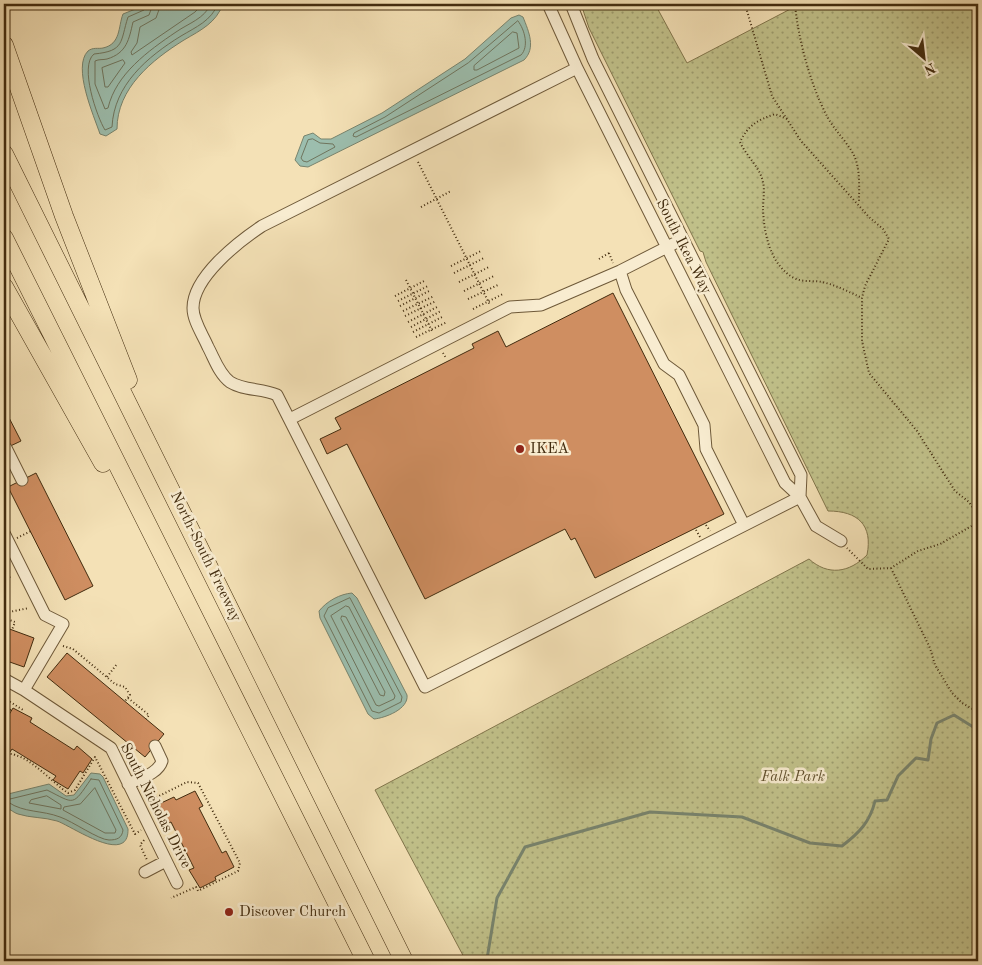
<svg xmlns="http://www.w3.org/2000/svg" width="982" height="965" viewBox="0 0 982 965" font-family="'Old Standard TT',serif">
  <defs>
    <pattern id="park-dots" width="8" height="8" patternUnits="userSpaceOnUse" patternTransform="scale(1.25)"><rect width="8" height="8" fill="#c1c18a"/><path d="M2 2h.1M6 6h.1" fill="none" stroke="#9e9d6f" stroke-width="1.8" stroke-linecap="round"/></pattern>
  </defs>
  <rect width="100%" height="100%" fill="#f4e1b6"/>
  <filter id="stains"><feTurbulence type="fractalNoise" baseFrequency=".004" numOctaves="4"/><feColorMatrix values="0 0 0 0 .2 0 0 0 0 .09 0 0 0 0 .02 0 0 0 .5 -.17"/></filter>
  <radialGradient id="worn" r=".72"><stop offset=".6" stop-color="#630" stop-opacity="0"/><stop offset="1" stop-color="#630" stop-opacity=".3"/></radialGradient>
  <path fill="url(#park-dots)" stroke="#82764c" d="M581 4H655L687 63 800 4H978V961H466L375 790 809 559C828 576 849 573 867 555 873 525 858 511 828 511L706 262 703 252 700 251 589 28Z"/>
  <path fill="#9cbeae" stroke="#78846e" d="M148 4H223C216 23 201 30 184 40 152 60 117 88 117 129L106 136 100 134C94 116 72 67 88 51 93 47 98 49 103 48 121 44 118 27 123 14Z
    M519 15 523 17C529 32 536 48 524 60L308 167 300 166 295 160 304 136 313 133 321 139H331L382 113 465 59 511 18Z
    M352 593 357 598 407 695C409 709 385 718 374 719L368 714 320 618 319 611C327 601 340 594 352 593Z
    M91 773 100 774 103 777 128 829C129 867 70 825 57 821 44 817 30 818 18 814 12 812 10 808 4 808V795L49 784 66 796 74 795Z"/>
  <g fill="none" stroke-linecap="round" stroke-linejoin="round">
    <path stroke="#6f755e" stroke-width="1" d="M147 4 144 10 128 17C120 42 125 51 94 54 79 66 97 117 105 130L112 127C114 85 147 57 181 36 196 27 211 21 218 4
      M153 4 149 15 133 22C129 39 127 53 107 59 103 60 99 59 95 61V84L105 109 108 108C116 74 148 51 176 32 189 23 204 19 211 4
      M161 4 156 18 140 27 137 43 131 52 132 55 195 12 203 4
      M518 21C525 30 529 47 521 55L356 137 353 136 354 133 385 117 468 63Z
      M513 32 517 33 519 48 477 70H474V66Z
      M123 60 125 63 108 87H105L102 68Z
      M313 139 320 143 333 144 335 147 307 162 303 161 301 158 308 140Z
      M350 598 402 697 401 702 379 713 372 711 324 616 328 608Z
      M346 606 349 607 395 696 394 699 379 706 376 705 331 616Z
      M342 616 346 617 385 692 384 696 380 695 341 619Z
      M91 779 99 780 123 830C122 838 117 840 109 840 99 840 72 821 60 817 42 810 24 813 8 802L10 799 47 790C75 804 72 807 91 779Z
      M95 788 116 830 115 833H105L63 810 64 807 80 804Z
      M47 796 61 805V809L29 803 31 800Z"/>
    <path stroke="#78846e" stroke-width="3" d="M483 961 487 959 497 898 525 847 650 812 742 817 810 843 842 846C859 833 870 822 875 801L887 800 898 776 916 758 928 760 931 739 937 723 954 715 978 730"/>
  </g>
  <path fill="#cf8e61" stroke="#422c0f" d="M613 293 724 514 595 578 575 538 571 540 565 529 425 599 347 444 327 454 320 439 341 429 335 418 474 348 472 344 498 331 506 347Z
    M4 408 21 441 4 449Z
    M36 473 93 586 65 600 8 487Z
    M4 627 34 638 24 667 4 660Z
    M67 653 164 734 145 757 47 677Z
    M13 708 32 718 30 722 74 750 77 746 92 759 83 773 80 771 68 789 53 780 56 776 12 749 10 752 4 748V731L7 725 4 723Z
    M195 791 203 806 199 808 222 853 226 851 234 867 215 877 216 880 200 888 189 870 194 868 171 822 166 824 159 804 174 797 176 800Z"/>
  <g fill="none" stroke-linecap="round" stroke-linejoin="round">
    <g stroke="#6e5939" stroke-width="13">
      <path id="minor" d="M548 4 577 68 785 483 800 497 816 526 841 541
        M571 4 593 59 801 475 800 497
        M577 68 262 226C238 242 193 277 193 308 193 321 203 335 208 347 214 358 219 374 230 382 244 391 262 388 277 395L425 687 800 497
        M620 271 626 290 664 364 679 375 704 425 706 449 744 525
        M290 419 510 307 541 305 620 271 683 239
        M6 448 22 480
        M4 533 45 615 63 624 24 690
        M4 679 24 690 111 748 177 883
        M128 784C140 778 158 774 162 761L155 746
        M145 872 166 861"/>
    </g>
    <g stroke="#422c0f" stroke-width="19">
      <path id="highway" d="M4 45 64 216 128 380
        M4 154 404 961
        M4 238 366 961
        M4 287 103 463"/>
    </g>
    <path stroke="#422c0f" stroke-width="2" stroke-dasharray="1 2.5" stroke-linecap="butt" d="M745 4 772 96 801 141 869 217 883 229 889 239 865 286 862 298V341L869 373 917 431 955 491 969 502 977 514V523L940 544 918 551 891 568 868 569 847 548
      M795 4C798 39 811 87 828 118 834 129 844 139 851 150 861 165 859 185 859 202
      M787 119 775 114C758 120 748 125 740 142 746 156 760 167 763 182 765 190 763 201 763 209 764 234 770 263 792 277 802 283 812 280 822 282 836 285 849 292 862 298
      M418 162 490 305
      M421 207 451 191
      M609 253 613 263
      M599 259 611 252
      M451 266 481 251
      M454 273 484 258
      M406 280 433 333
      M459 282 489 267
      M464 291 494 276
      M395 296 426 280
      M468 299 498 285
      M398 301 428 286
      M400 306 431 290
      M473 309 503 294
      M403 311 434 296
      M405 316 436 301
      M408 322 439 306
      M411 327 441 311
      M413 332 444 316
      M416 337 447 322
      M443 353 446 358
      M706 525 710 531
      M696 530 700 537
      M17 538 31 531
      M4 568 10 578
      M891 568 930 648 935 665 952 693 962 703 978 712
      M4 618 15 622 12 630
      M7 619 9 612 29 608
      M63 646 73 649 115 684 125 687 130 695 125 701
      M107 677 117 664
      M4 698 23 710 24 709
      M128 698 149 715 146 719
      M4 706 12 711
      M4 727 6 728
      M4 752C8 755 11 753 15 755 32 759 53 783 68 793L75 790 95 757 135 834 141 830
      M149 794 161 816 160 817
      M153 799 187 782 198 783 240 863 238 871 198 891 196 887 171 898
      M144 840 140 845 147 860"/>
    <use href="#minor" stroke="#f8ecd0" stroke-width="11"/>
    <use href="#highway" stroke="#f4e1b6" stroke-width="18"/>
  </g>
  <g fill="#8f2418" stroke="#f8ecd0" stroke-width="2">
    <circle cx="520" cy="449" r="5"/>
    <circle cx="229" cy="912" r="5"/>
  </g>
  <g text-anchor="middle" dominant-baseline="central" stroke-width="5" stroke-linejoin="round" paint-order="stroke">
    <g font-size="15" fill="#422c0f" stroke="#f8ecd0">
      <text transform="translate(683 247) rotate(63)">South Ikea Way</text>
      <text transform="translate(205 557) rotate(64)">North-South Freeway</text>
      <text transform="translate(155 806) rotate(63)">South Nicholas Drive</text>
    </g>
    <g font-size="15" fill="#422c0f" stroke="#f8ecd0" text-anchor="start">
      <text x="530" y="449">IKEA</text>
      <text x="239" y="912">Discover Church</text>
    </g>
    <g font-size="15" font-style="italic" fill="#62512e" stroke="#f8ecd0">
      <text x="793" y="777">Falk Park</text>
    </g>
  </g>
  <rect width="982" height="965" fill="none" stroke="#f4e1b6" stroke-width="20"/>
  <rect x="5" y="5" width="972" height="955" fill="none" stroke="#422c0f" stroke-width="2.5"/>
  <rect x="10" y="10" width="962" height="945" fill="none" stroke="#422c0f"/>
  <g transform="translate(924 58) rotate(152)" stroke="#f8ecd0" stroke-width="4" paint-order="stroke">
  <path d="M0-4L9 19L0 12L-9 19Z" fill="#422c0f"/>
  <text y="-8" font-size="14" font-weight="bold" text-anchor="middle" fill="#422c0f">N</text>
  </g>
  <rect width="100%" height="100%" filter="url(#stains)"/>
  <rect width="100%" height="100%" fill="url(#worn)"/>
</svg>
